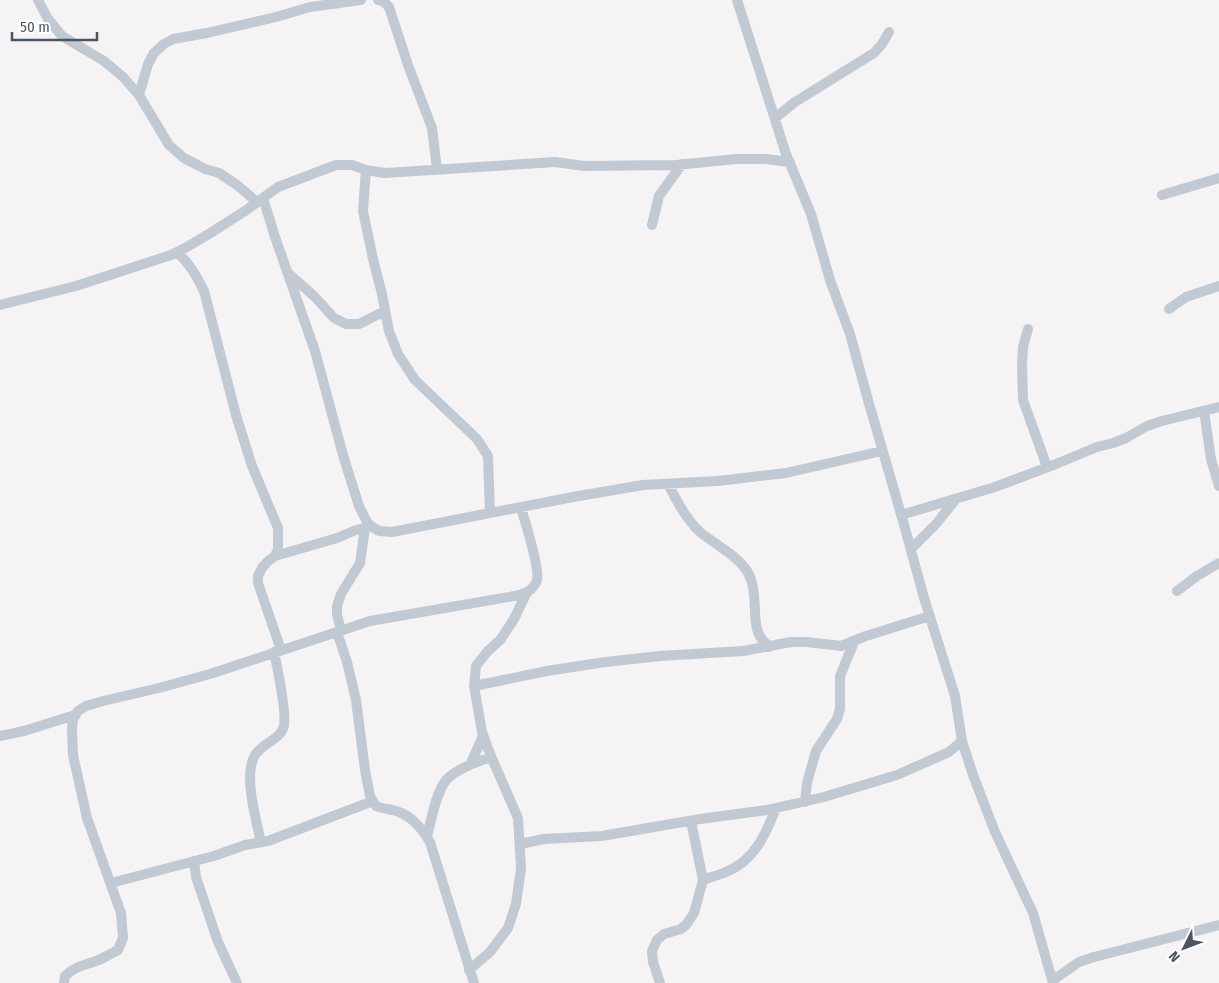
<svg xmlns="http://www.w3.org/2000/svg" width="1219" height="983" viewBox="0 0 1219 983" font-family="'Fira Sans Condensed',sans-serif">
  <rect width="100%" height="100%" fill="#f5f3f3"/>
  <g fill="none" stroke-linecap="round" stroke-linejoin="round">
    <path stroke="#c1cad2" stroke-width="10" d="M38 0 48 19 62 36 104 61 123 77 139 95 169 145 184 158 205 169 219 173 237 185 257 202
      M378 0 383 1 389 7 408 65 432 128 437 169
      M737 0 786 154 811 214 830 280 850 334 868 400 903 521 924 598 955 696 962 741 973 775 995 832 1033 913 1053 983
      M139 95 148 64 154 53 164 44 173 39 207 33 276 17 310 7 361 0
      M775 118 795 102 874 53 882 44 889 32
      M366 170 363 211 373 259 382 294 389 331 398 354 415 380 477 439 488 456 490 513
      M1162 195 1219 178
      M263 198 275 237 315 351 343 455 359 506 367 522 371 526 379 531 392 532 573 497 643 485 718 481 786 473 882 451
      M652 225 659 196 682 164
      M177 252C190 264 196 275 204 291L236 415 252 466 278 528V549L275 556 267 562 262 568 258 576V583L281 650
      M289 274 315 297 334 318 346 324H359L385 311
      M0 305 76 286 171 255 187 247 212 232 245 211 278 187 336 165H352L366 170 385 173 555 162 584 166 676 165 736 159H766L790 162
      M1169 309 1186 297 1219 286
      M1028 329 1023 347 1022 366 1023 400 1047 467
      M1204 411 1211 459 1219 486
      M668 484C677 501 686 519 700 532 714 544 737 555 747 571 760 592 750 622 761 638 763 641 767 644 769 647
      M901 515 995 487 1056 464 1097 447 1113 443 1126 438 1147 426 1162 421 1219 407
      M911 549 936 524 956 499
      M275 556 337 538 356 530 369 527
      M1177 591 1197 576 1219 563
      M341 630 337 615V606L341 594 360 563 365 528
      M337 632 347 662 356 700 365 770 370 796 376 806C383 809 392 809 399 812 412 817 423 830 430 842L474 983
      M474 686 547 671 605 662 660 656 743 651 791 642H807L841 646 866 636 930 616
      M0 736 24 731 75 715
      M470 765 483 736
      M805 802 807 783 816 751 837 719 840 709V676L854 642
      M427 836C432 819 434 799 444 783 452 770 477 762 491 757
      M261 842C256 819 243 775 255 755 262 744 279 739 283 729 288 718 277 666 274 652
      M520 844 544 839 602 836 700 819 767 810 824 797 897 775 949 752 962 741
      M194 861 196 877 218 942 237 983
      M703 880C711 877 719 875 726 872 754 861 766 834 776 808
      M111 883 214 856 245 845 268 841 373 801
      M469 970 490 952 508 928 516 904 521 868 518 818 490 754 482 732 474 686 476 666 487 652 501 639 514 619 527 592
      M1053 980 1079 962 1094 957 1219 925
      M64 983 65 976 71 971 78 967 99 960 118 950 123 938 121 913 87 818 73 755 72 729 73 719 78 711 86 706 103 701 159 688 210 674 370 621 520 595C528 592 534 589 537 580 540 569 525 521 521 508
      M660 983 653 962 652 951 657 940 664 934 681 929 686 925 694 913 703 880 691 821"/>
  </g>
  <g transform="translate(1184 948) rotate(228)" stroke="#ffffff" stroke-width="4" paint-order="stroke">
  <path d="M0-4L9 19L0 12L-9 19Z" fill="#4a5661"/>
  <text y="-8" font-size="14" font-weight="bold" text-anchor="middle" fill="#4a5661">N</text>
  </g>
  <path d="M12 32v8h85v-8" fill="none" stroke="#4a5661" stroke-width="2.5"/>
  <text x="20" y="32" font-size="15" fill="#4a5661" stroke="#ffffff" stroke-width="4" paint-order="stroke">50 m</text>
</svg>
